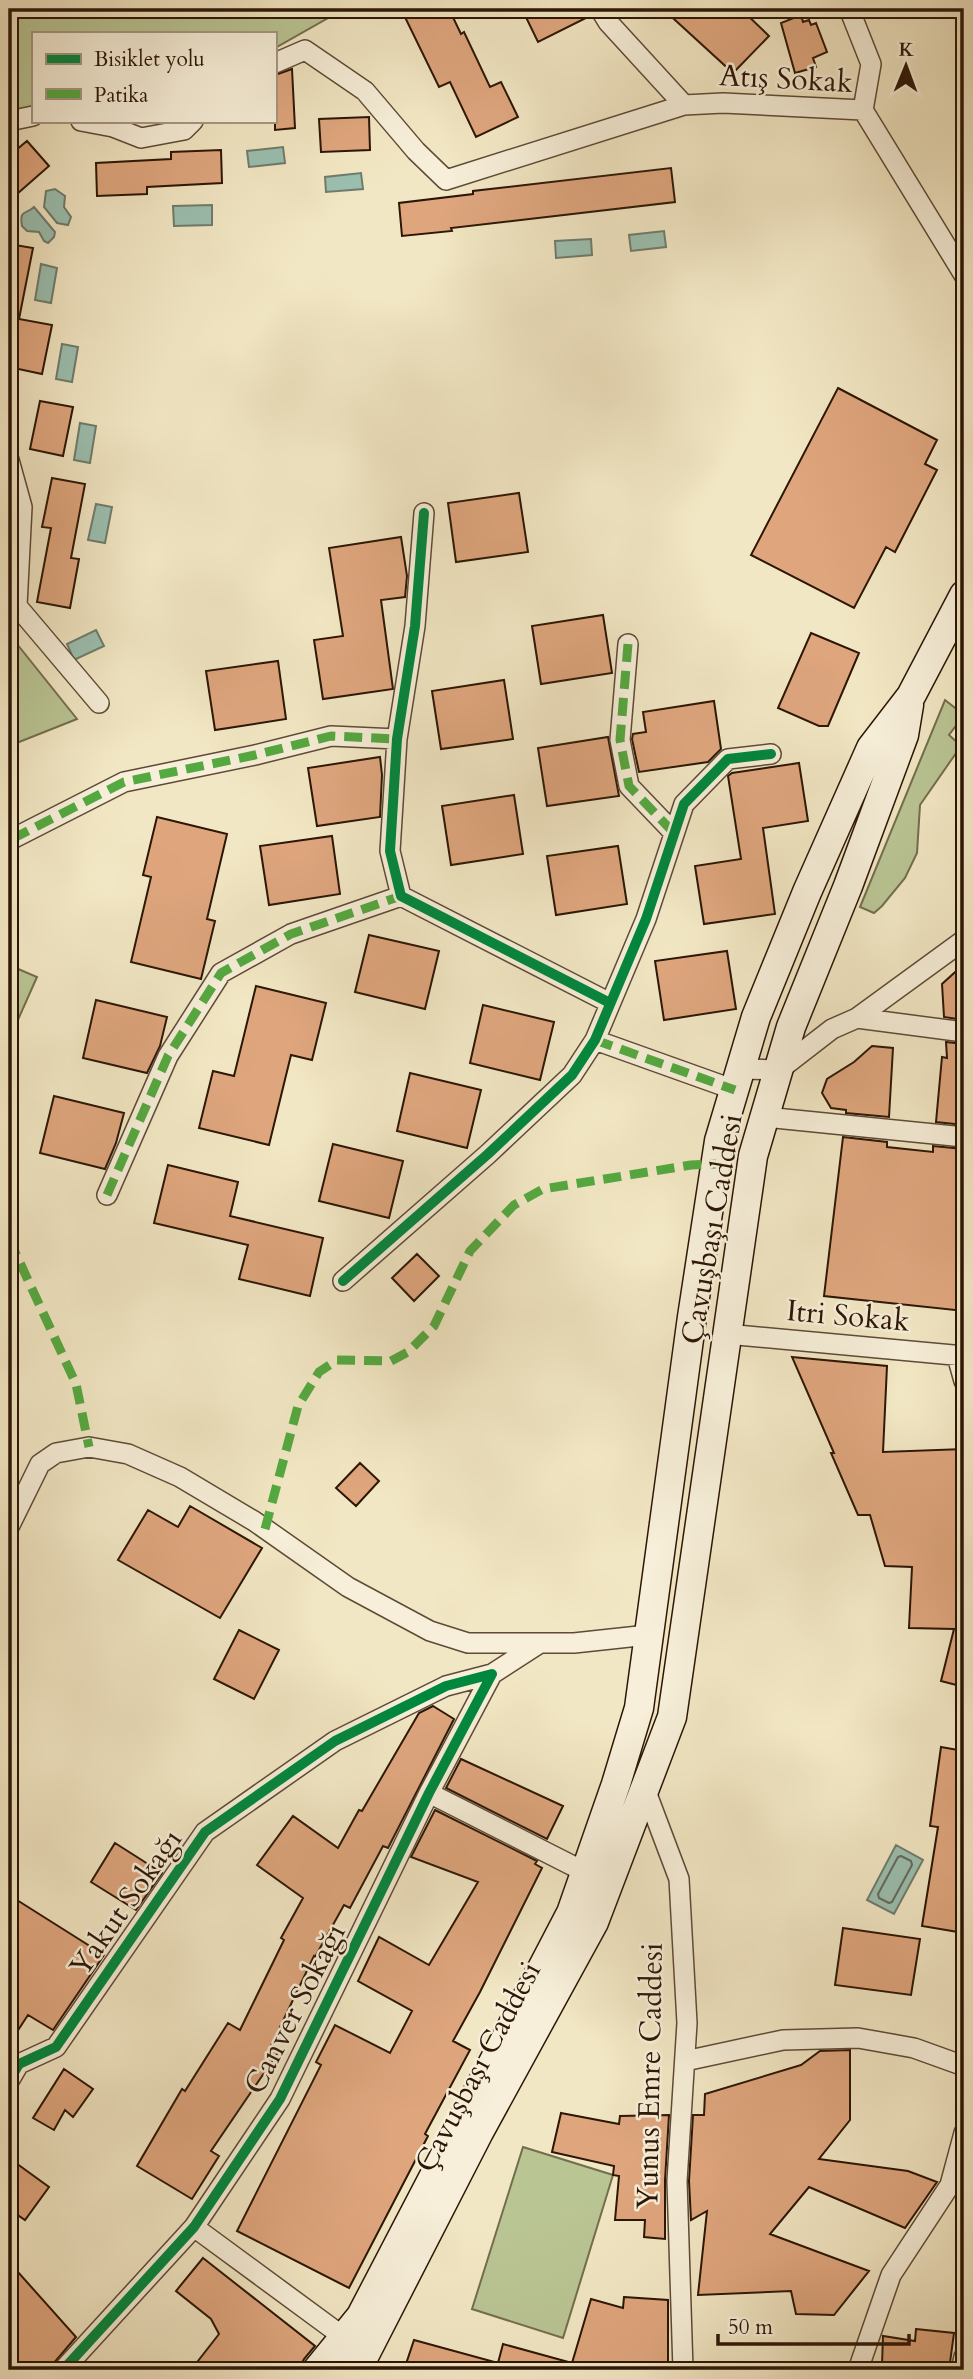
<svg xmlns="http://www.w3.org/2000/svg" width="973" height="2379" viewBox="0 0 973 2379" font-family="Cardo,serif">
  <rect width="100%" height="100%" fill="#f2e7c4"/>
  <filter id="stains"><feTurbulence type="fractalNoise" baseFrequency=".00286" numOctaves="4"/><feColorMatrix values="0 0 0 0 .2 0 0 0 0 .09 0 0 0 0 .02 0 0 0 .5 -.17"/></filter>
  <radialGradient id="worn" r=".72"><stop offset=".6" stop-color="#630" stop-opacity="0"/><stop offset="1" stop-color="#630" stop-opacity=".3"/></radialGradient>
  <path fill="#bac594" stroke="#736e4d" stroke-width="2" d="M9 9H344L275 48V33H33V110L9 113Z
    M9 634 77 719 9 746Z
    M945 700 964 715 949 735 961 746 920 805 917 853 905 878 882 906 874 913 860 907Z
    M9 965 37 977 9 1040Z
    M523 2147 613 2175 563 2338 472 2309Z"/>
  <path fill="#9bc0b1" stroke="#6f7c6d" stroke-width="2" d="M283 147 285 163 249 167 247 151Z
    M361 173 363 189 326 192 325 177Z
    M55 189 65 196 64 207 71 217 68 225 57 223 44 207 46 191Z
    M212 205V225L174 226 173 206Z
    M34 207 55 232 54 237 48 243 44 241 39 232 27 231 22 226C19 209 26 215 34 207Z
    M664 231 666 247 631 251 629 235Z
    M591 239 592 255 556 258 555 241Z
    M41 264 57 268 51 303 35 300Z
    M62 344 78 347 72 382 56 379Z
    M80 423 96 426 90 463 74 460Z
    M96 504 112 507 105 543 88 540Z
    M96 630 104 646 74 660 67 644Z
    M896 1845 923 1860 894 1914 867 1900Z"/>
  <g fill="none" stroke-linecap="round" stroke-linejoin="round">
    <path stroke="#646b5c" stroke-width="2" d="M901 1856 911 1861 912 1865 892 1902 889 1903 879 1898 878 1894 898 1857Z"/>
  </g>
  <path fill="#dfa67e" stroke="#2c1606" stroke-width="2" d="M401 9H449L461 34 464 32 490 87 501 82 518 117 476 137 450 82 439 87Z
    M522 9H588L590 16 538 42Z
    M663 9H741L769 36 733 73Z
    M801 15 803 22 809 20 811 25 816 23 827 52 813 58 816 67 795 73 781 23Z
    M292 69 295 128 275 130V75Z
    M369 117 370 150 321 152 319 119Z
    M27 141 49 166 9 201V156Z
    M221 150 222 183 147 187V194L97 196 96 163 171 159V152Z
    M671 168 675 202 451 228 452 231 402 236 399 203 473 194V191Z
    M9 244 33 248 19 319 52 325 42 374 9 367 18 320 9 319Z
    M838 388 937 440 925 464 937 470 895 552 886 547 854 608 751 555Z
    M40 401 73 407 63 456 30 449Z
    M52 478 85 484 71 558 79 559 70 608 37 602 51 528 42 527Z
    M519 493 528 552 456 562 448 503Z
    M401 537 407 576 405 597 381 600 393 689 323 699 314 640 343 636 329 548Z
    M603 615 612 673 541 684 532 626Z
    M811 633 859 653 828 726H819L778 708Z
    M278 661 286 719 215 730 206 671Z
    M504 680 513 739 441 749 432 691Z
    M714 701 721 749 708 762 639 772 632 739 633 734 646 732 643 712Z
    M608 737 619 796 547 806 538 748Z
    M380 757 382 775 380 817 317 826 308 768Z
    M799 763 808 821 763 828 775 914 704 924 695 866 741 859 728 776 732 773Z
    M514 795 523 854 451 865 442 806Z
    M157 817 227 834 207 919 215 921 201 979 131 962 151 877 143 875Z
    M332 836 340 894 269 905 260 846Z
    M618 846 627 904 556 915 547 856Z
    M369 935 439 951 425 1009 355 992Z
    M727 951 736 1009 664 1020 655 961Z
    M964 964V1020L944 1017 942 984Z
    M256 986 326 1003 312 1060 291 1055 269 1145 199 1128 213 1071 234 1076Z
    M96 1000 167 1017 160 1046 147 1073 83 1058Z
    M483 1005 554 1022 540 1080 470 1063Z
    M946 1042 964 1044V1125L936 1122 942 1057 947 1058Z
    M872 1046 893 1048 889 1117 846 1113V1110L831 1108 822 1093 827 1079 854 1062Z
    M410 1073 481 1090 467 1148 397 1131Z
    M54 1096 124 1113 116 1143 105 1169 40 1153Z
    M843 1137 887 1142V1147L933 1152V1146L964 1149V1311L824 1296Z
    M333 1144 403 1161 389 1218 319 1201Z
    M168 1165 238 1182 230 1216 323 1238 310 1296 239 1279 248 1245 154 1223Z
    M417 1254 439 1276 414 1301 392 1278Z
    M792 1357 887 1366 883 1452 964 1449V1687L941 1681 954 1629 909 1628 912 1567 885 1566 870 1515H858L831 1453H834Z
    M360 1463 379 1481 356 1506 336 1488Z
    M190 1506 262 1548 220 1618 118 1560 148 1510 178 1527Z
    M239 1630 279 1650 254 1699 214 1679Z
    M433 1706 454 1719 388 1848 383 1846 350 1908 344 1905 315 1957 314 1956 271 2046 279 2051 211 2151 219 2156 192 2199 137 2166 182 2089 185 2091 228 2023 240 2030 284 1940 281 1938 303 1898 257 1865 293 1816 338 1848 359 1810 362 1811 419 1713Z
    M941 1747 964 1751V1933L922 1926 938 1827 930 1826Z
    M461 1759 563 1806 547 1839 446 1788Z
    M435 1810 537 1861 535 1864 542 1868 480 1992 453 2041 470 2050 425 2134 428 2136 349 2288 237 2231 321 2065 316 2062 335 2025 390 2053 412 2011 358 1981 379 1937 429 1965 478 1882 411 1857Z
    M115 1843 162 1873 136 1910 91 1882Z
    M9 1895 104 1955 53 2030 28 2015 9 2044Z
    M843 1928 920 1939 911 1995 835 1985Z
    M850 2050V2120L819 2159 908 2171 937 2182 905 2228 809 2187 770 2234 869 2271 834 2315 796 2314 791 2291 698 2295 707 2211 691 2220 689 2181 693 2115H704L705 2094 801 2065 820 2051Z
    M64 2069 93 2089 73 2117 65 2110 54 2130 33 2118Z
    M561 2113 619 2124 620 2116 669 2115 665 2180V2239L644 2237 645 2220H615L619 2176 613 2175 614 2166 552 2152Z
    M9 2158 49 2187 25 2220 9 2209Z
    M203 2258 315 2346 304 2359 299 2370H191L219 2334 211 2319 176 2291Z
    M9 2262 76 2337 48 2370H9Z
    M624 2297 668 2300V2370H404L414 2340 498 2363 503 2344 572 2363 591 2299 623 2308Z
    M916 2329 954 2333 949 2370 882 2365 883 2336 915 2341Z"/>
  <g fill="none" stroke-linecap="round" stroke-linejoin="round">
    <g stroke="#5e4a36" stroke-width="22">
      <path id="minor" d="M600 9 608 22 684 105 723 103 863 110 964 275
        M857 9 852 16 871 64 863 110
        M275 63 305 50 365 91 416 151 446 180 684 105
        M9 121 33 116
        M81 121 113 127 141 138 184 130 193 121
        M9 460 22 507 17 606 99 703
        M424 513 415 626 397 739 390 851 401 896 610 1003
        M628 644 620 740 629 786 674 833
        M12 839 124 782 255 755 331 736 397 739
        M857 1018 964 1032
        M595 1040 735 1090
        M741 1069 779 1070 832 1029 857 1018 964 940
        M765 1117 964 1137
        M107 1195 168 1056 221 973 291 934 401 896
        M343 1281 488 1154 572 1075 595 1040 646 919 684 804 728 759 771 754
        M726 1334 964 1356
        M957 1356 964 1381
        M9 1527 40 1464 56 1453 89 1447 128 1454 180 1477 254 1521 348 1587 430 1631 468 1643H574L648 1635
        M492 1674 540 1643
        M645 1789 679 1879 687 2023 677 2181 683 2370
        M429 1793 585 1872
        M685 2061 783 2040 858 2038 914 2048 964 2066
        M9 2081 19 2064 56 2047 205 1832 335 1741 446 1686 492 1674 429 1793 280 2099 194 2227 63 2370
        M194 2227 345 2338 343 2370
        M858 2370 891 2275 950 2185 964 2133
        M961 2370 964 2357"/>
    </g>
    <g stroke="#2c1606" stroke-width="31">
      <path id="secondary" d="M317 2370 361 2316 571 1913 616 1784 639 1708 692 1317 719 1141 756 1017 807 892 871 748 911 696 964 595
        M357 2370 479 2132 594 1922 672 1717 753 1156 791 1027 848 886 904 735 909 705"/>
    </g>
    <use href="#minor" stroke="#f7efd9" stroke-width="19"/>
    <use href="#secondary" stroke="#f7efd9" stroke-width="28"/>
    <path stroke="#54a940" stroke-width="9" stroke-dasharray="18 9" stroke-linecap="butt" d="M628 644 620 740 629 786 674 833
      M12 839 124 782 255 755 331 736 397 739
      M595 1040 735 1090
      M107 1195 168 1056 221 973 291 934 401 896
      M9 1239 76 1384 89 1447
      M265 1529 298 1406 319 1372 337 1360 391 1361 408 1352 434 1326 470 1251 514 1205 543 1189 691 1165 716 1164"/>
    <g stroke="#f7efd9" stroke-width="15">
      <path id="cycleway" d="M424 513 415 626 397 739 390 851 401 896 610 1003
        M343 1281 488 1154 572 1075 595 1040 646 919 684 804 728 759 771 754
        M9 2081 19 2064 56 2047 205 1832 335 1741 446 1686 492 1674 429 1793 280 2099 194 2227 63 2370"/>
    </g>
    <use href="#cycleway" stroke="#00873e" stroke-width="10"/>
  </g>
  <g text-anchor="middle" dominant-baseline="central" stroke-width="5" stroke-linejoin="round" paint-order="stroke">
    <g font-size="30" fill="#2c1606" stroke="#f7efd9">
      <text transform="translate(786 79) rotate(3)">Atış Sokak</text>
      <text transform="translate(712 1229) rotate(-80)">Çavuşbaşı Caddesi</text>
      <text transform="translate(848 1316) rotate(5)">Itri Sokak</text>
      <text transform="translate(126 1903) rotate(-55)">Yakut Sokağı</text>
      <text transform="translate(295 2009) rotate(-63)">Canver Sokağı</text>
      <text transform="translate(478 2067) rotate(-62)">Çavuşbaşı Caddesi</text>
      <text transform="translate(650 2076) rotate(-89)">Yunus Emre Caddesi</text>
    </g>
  </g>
  <rect width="973" height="2379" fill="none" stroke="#f2e7c4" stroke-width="35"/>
  <rect x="10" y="10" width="952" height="2358" fill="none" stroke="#2c1606" stroke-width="3.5"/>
  <rect x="18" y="18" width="938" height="2344" fill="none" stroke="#2c1606" stroke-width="2"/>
  <rect x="32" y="32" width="245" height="91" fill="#f7efd9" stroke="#a69885" stroke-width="2"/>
  <rect x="46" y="54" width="35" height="10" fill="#00873e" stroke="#a69885" stroke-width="2"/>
  <text x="94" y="66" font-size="21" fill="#2c1606">Bisiklet yolu</text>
  <rect x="46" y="89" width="35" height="10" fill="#54a940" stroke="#a69885" stroke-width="2"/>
  <text x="94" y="102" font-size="21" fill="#2c1606">Patika</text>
  <g transform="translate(906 66) rotate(1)" stroke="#f7efd9" stroke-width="5" paint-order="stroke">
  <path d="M0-5L12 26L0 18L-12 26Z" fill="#2c1606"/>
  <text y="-10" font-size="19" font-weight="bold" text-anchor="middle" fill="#2c1606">K</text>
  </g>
  <path d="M718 2334v10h191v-10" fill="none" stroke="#2c1606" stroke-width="3.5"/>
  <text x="728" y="2334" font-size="21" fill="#2c1606" stroke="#f7efd9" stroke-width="5" paint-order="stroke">50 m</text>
  <rect width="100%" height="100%" filter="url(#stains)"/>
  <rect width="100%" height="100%" fill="url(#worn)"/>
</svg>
